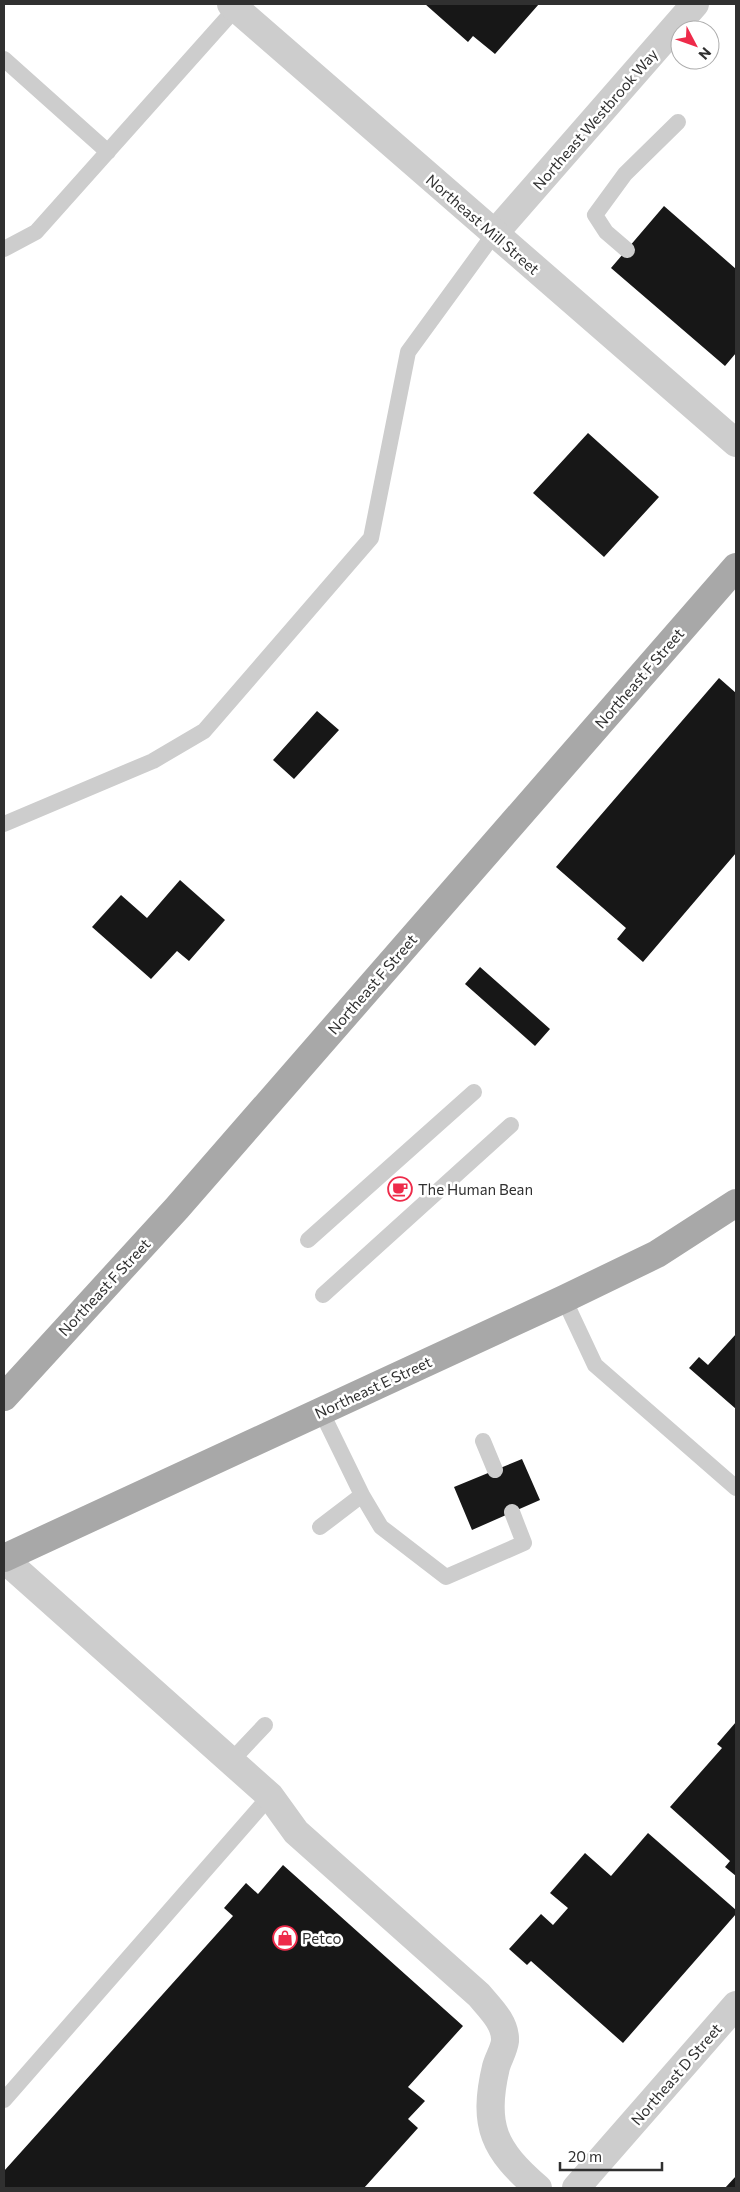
<svg xmlns="http://www.w3.org/2000/svg" width="740" height="2192" viewBox="0 0 740 2192" font-family="Commissioner,sans-serif">
  <rect width="100%" height="100%" fill="#fff"/>
  <path fill="#171717" d="M425 4H539L495 54 473 36 468 42Z
    M664 206 736 269V353L725 366 611 268Z
    M588 433 659 497 604 557 533 493Z
    M719 678 736 693V853L643 962 617 939 626 928 556 867Z
    M317 711 339 730 294 779 273 760Z
    M180 880 225 920 189 961 177 951 151 979 92 927 121 895 147 918Z
    M480 967 550 1029 535 1046 465 984Z
    M736 1334V1409L689 1368 699 1357 708 1365Z
    M522 1459 540 1500 472 1530 454 1487Z
    M736 1722V1876L725 1867 730 1861 670 1807 722 1748 717 1744Z
    M648 1833 736 1910V1914L623 2043 531 1961 527 1965 509 1949 541 1914 553 1925 568 1908 550 1893 585 1853 611 1876Z
    M283 1865 463 2026 408 2087 425 2101 408 2119 418 2128 364 2188H4V2171L233 1916 224 1908 246 1883 258 1894Z
    M736 2176V2188H725Z"/>
  <g fill="none" stroke-linecap="round" stroke-linejoin="round">
    <path stroke="#cdcdcd" stroke-width="16" d="M4 59 108 152
      M4 249 36 232 236 8
      M627 250 606 232 595 215 625 174 678 122
      M4 824 153 761 204 731 371 538 408 352 494 234
      M308 1240 474 1092
      M323 1295 511 1125
      M564 1299 595 1365 736 1488
      M483 1441 495 1470
      M362 1495 381 1527 446 1577 524 1543 512 1512
      M320 1527 362 1495 321 1411
      M231 1761 265 1725
      M4 2100 270 1796"/>
    <path stroke="#cdcdcd" stroke-width="28" d="M494 234 695 4"/>
    <path stroke="#cdcdcd" stroke-width="28" d="M231 4 736 443
      M4 1559 270 1796 296 1832 479 1995C490 2008 506 2023 505 2041 504 2050 498 2059 496 2067 482 2126 494 2150 538 2188
      M576 2188 736 2005"/>
    <path stroke="#a8a8a8" stroke-width="28" d="M4 1397 177 1208 736 567
      M4 1558 564 1299 657 1254 736 1203"/>
  </g>
  <defs>
    <g id="cafe-ring" transform="scale(1.25)"><circle r="9.5" fill="#fff" stroke="#ee2b4a" stroke-width="1.5"/><path d="M-5.5-4.5H6V0H3Q3 3.5 0 3.5H-2.5Q-5.5 3.5-5.5 0ZM3-3.2v2h1.7v-2ZM-6 4.5H4V6H-6Z" fill="#ee2b4a"/></g>
    <g id="shop-ring" transform="scale(1.25)"><circle r="9.5" fill="#fff" stroke="#ee2b4a" stroke-width="1.5"/><path d="M-5-2.5h2.3a2.7 3.5 0 0 1 5.4 0H5L5.5 6h-11ZM-1.5-2.5h3a1.5 2.3 0 0 0-3 0Z" fill="#ee2b4a"/></g>
  </defs>
  <g fill-rule="evenodd">
    <use href="#cafe-ring" x="400" y="1189"/>
    <use href="#shop-ring" x="285" y="1938"/>
  </g>
  <g text-anchor="middle" dominant-baseline="central" stroke-width="5" stroke-linejoin="round" paint-order="stroke">
    <g font-size="15" fill="#303030" stroke="#fff">
      <text transform="translate(595 119) rotate(-49)">Northeast Westbrook Way</text>
      <text transform="translate(483 224) rotate(41)">Northeast Mill Street</text>
      <text transform="translate(639 678) rotate(-49)">Northeast F Street</text>
      <text transform="translate(372 984) rotate(-49)">Northeast F Street</text>
      <text transform="translate(104 1287) rotate(-47)">Northeast F Street</text>
      <text transform="translate(373 1387) rotate(-25)">Northeast E Street</text>
      <text transform="translate(676 2074) rotate(-49)">Northeast D Street</text>
    </g>
    <g font-size="15" fill="#303030" stroke="#fff" text-anchor="start">
      <text x="418" y="1189">The Human Bean</text>
      <text x="302" y="1938">Petco</text>
    </g>
  </g>
  <rect width="740" height="2192" fill="none" stroke="#303030" stroke-width="10"/>
  <g transform="translate(695 45) rotate(131)"><circle r="24" fill="#ffffff" stroke="#acacac"/>
  <path d="M0-4L9 19L0 12L-9 19Z" fill="#ee2b4a"/>
  <text y="-8" font-size="14" font-weight="bold" text-anchor="middle" fill="#303030">N</text>
  </g>
  <path d="M560 2162v8h102v-8" fill="none" stroke="#303030" stroke-width="2.5"/>
  <text x="568" y="2162" font-size="15" fill="#303030" stroke="#ffffff" stroke-width="4" paint-order="stroke">20 m</text>
</svg>
